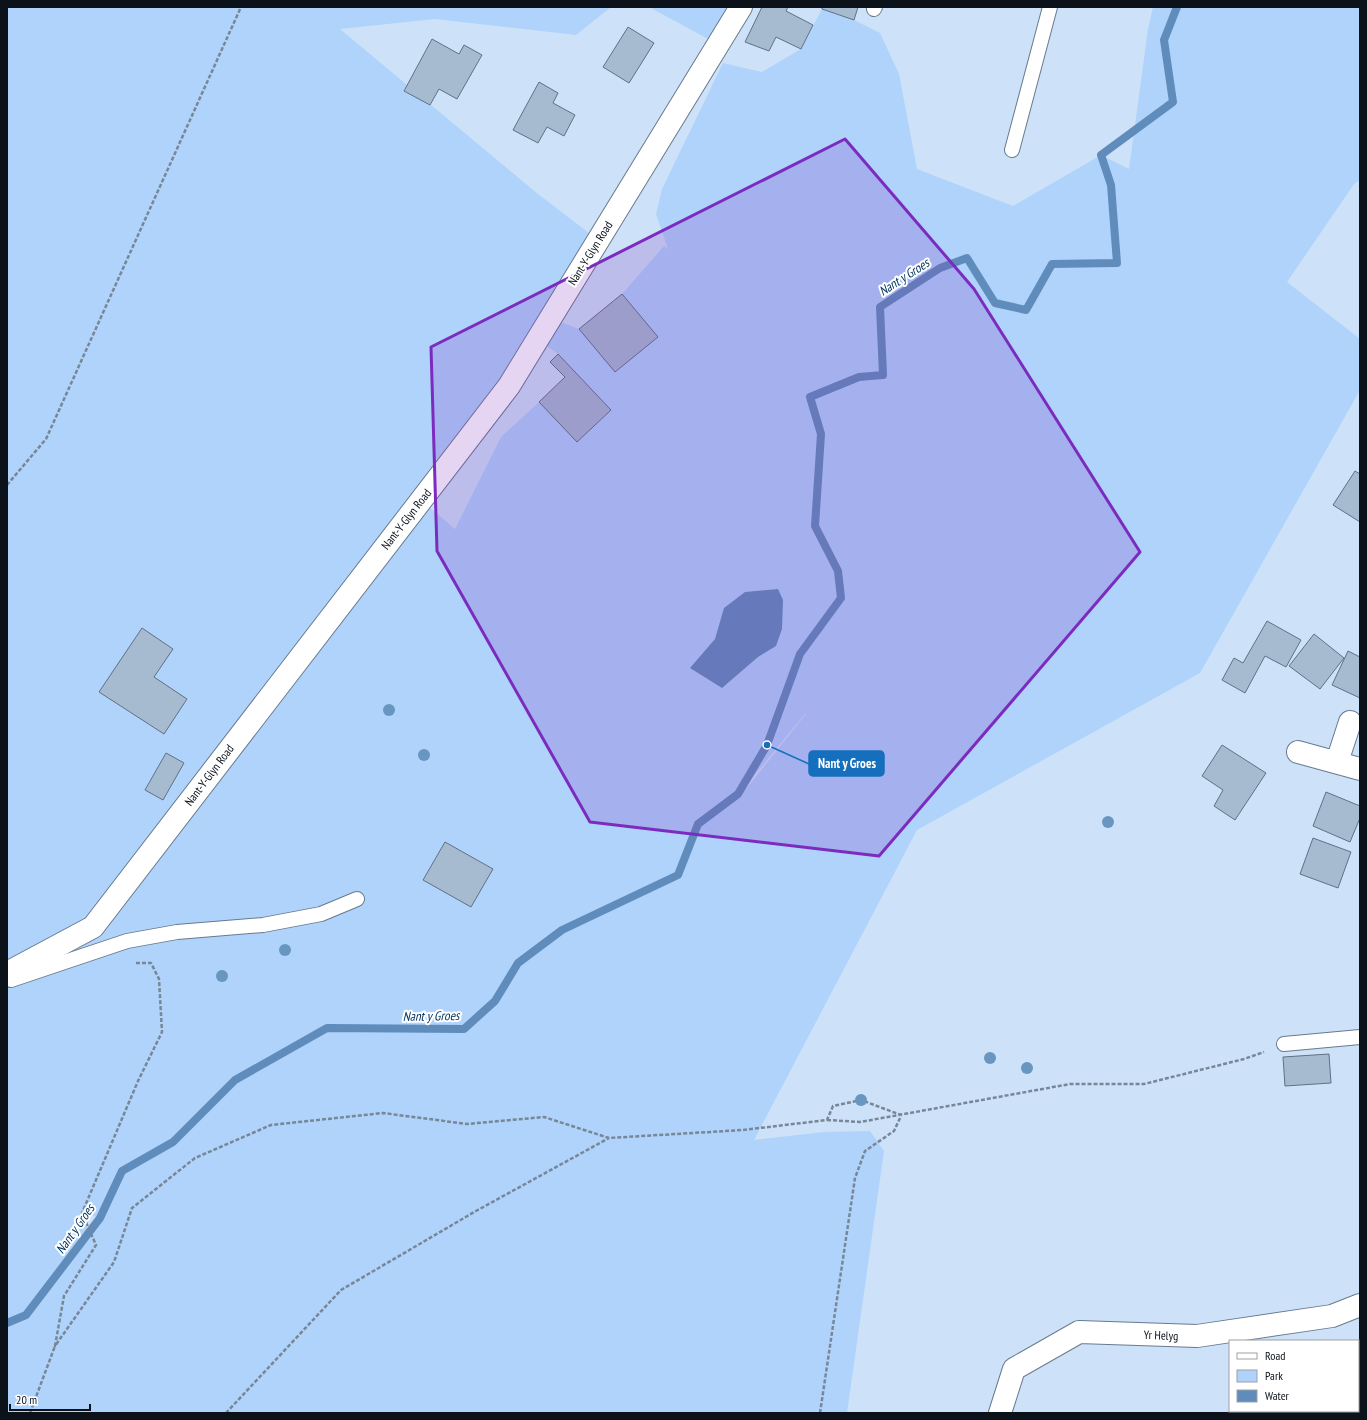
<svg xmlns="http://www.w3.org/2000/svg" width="1367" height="1420" viewBox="0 0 1367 1420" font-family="'PT Sans Narrow',sans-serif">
  <rect width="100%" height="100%" fill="#cde2f8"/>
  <path fill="#afd3fb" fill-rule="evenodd" d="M7 7H611L576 35 435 19 340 29 538 194 598 240 550 318 579 329 658 337 622 294 664 246 668 249 656 214 662 189 723 63 762 72 801 49 822 9 854 20 880 33 899 74 917 169 1013 206 1101 155 1129 169 1148 29 1153 7H1360V180L1354 184 1287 282 1360 339V390L1200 673 917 830 754 1140 824 1132 870 1131 884 1151 847 1413H7ZM537 339 558 354 611 410 577 442 539 402 501 437 455 529 421 500ZM806 714 746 789H743L805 714ZM656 885V886L549 940 562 930ZM82 1213 100 1218 88 1232Z
    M649 7H730L708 39Z"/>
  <path fill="#608cbb" d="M778 589 783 600 782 629 776 646 758 657 722 688 690 668 715 639 724 608 745 592Z"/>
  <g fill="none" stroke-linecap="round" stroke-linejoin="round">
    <path stroke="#608cbb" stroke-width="8" d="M7 1323 26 1315 100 1218 122 1171 173 1142 235 1080 327 1028 464 1029 495 1001 518 963 562 930 678 875 698 824 738 794 767 745 800 654 841 598 838 571 815 526 821 434 810 397 859 377 883 375 880 307 940 268 967 258 995 303 1026 310 1052 264 1117 263 1111 185 1101 155 1173 102 1164 40 1177 7"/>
  </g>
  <path fill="#a6bad0" stroke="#5f7185" d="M762 7H788L786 11 813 25 801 49 776 37 769 51 745 42Z
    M822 7H858L854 20 822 9Z
    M628 27 654 43 629 83 603 67Z
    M432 39 459 54 464 45 482 55 457 99 439 89 430 105 404 91Z
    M539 82 558 93 553 103 575 115 564 136 547 127 538 143 513 130Z
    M622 294 658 337 615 372 579 329Z
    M558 354 611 410 577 442 539 402 565 377 550 362Z
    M1355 471 1360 474V522L1333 505Z
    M1267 621 1301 640 1286 667 1265 656 1245 693 1222 680 1234 658 1243 663Z
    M142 628 173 649 154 677 187 699 164 734 99 692Z
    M1314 634 1344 658 1320 689 1289 666Z
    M1348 651 1360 657V698L1332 685Z
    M1222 745 1266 773 1235 820 1214 806 1223 790 1202 776Z
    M166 753 184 763 163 800 145 790Z
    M1326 792 1360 806V818L1350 842 1313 826Z
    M1313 838 1351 852 1338 888 1300 874Z
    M445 842 493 869 471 907 423 880Z
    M1329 1054 1331 1083 1285 1086 1283 1057Z"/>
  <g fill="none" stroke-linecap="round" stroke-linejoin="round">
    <g stroke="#687a8e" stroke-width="16">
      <path id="lane" d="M874 9 875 7
        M1012 150 1050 7
        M11 980 127 941 177 932 263 925 321 914 357 899
        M1284 1044 1360 1037"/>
    </g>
    <g stroke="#687a8e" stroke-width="24">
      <path id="street" d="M1298 752 1360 769
        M1337 762 1350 722
        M7 973 93 927 509 386 741 7
        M1000 1413 1014 1369 1079 1332 1197 1336 1332 1316 1360 1305"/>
    </g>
    <path stroke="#788797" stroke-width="2.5" stroke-dasharray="4 2" stroke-linecap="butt" d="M7 485 46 439 241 7
      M136 963H151L159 979 162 1032 138 1081 82 1213 96 1245 64 1296 55 1346 114 1262 132 1208 195 1158 271 1125 383 1113 467 1124 544 1117 609 1138 743 1130 827 1120 833 1106 861 1100 901 1115
      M827 1120 860 1122 1070 1084H1144L1244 1059 1264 1052
      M30 1413 55 1346
      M226 1413 341 1290 476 1211 609 1138
      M820 1413 855 1178 865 1151 894 1131 901 1116"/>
    <use href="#lane" stroke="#fff" stroke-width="14"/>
    <use href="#street" stroke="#fff" stroke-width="22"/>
  </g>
  <g fill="#6896c0">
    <circle cx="389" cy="710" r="6"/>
    <circle cx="424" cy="755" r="6"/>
    <circle cx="1108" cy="822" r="6"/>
    <circle cx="285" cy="950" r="6"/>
    <circle cx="222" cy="976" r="6"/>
    <circle cx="990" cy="1058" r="6"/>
    <circle cx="1027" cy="1068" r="6"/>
    <circle cx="861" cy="1100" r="6"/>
  </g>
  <path fill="#7b2cbf" fill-opacity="0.2" stroke="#7b2cbf" stroke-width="3" stroke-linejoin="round" d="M845 139 974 289 1140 552 879 856 590 822 437 551 431 347Z"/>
  <g text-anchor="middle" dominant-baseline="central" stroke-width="4" stroke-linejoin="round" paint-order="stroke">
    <g font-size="12" fill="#0b121a" stroke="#fff">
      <text transform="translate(590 253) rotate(-58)">Nant-Y-Glyn Road</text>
      <text transform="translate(406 519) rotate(-52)">Nant-Y-Glyn Road</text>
      <text transform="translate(209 775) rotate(-53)">Nant-Y-Glyn Road</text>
      <text transform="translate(1161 1335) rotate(2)">Yr Helyg</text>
    </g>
    <g font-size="13" font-style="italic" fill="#003461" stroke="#fff">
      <text transform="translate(904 277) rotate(-33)">Nant y Groes</text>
      <text transform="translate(431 1016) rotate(-1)">Nant y Groes</text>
      <text transform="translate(75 1229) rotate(-55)">Nant y Groes</text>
    </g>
  </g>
  <path fill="none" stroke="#166fbc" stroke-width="1.5" d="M767 745L809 764"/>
  <circle fill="#166fbc" stroke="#fff" stroke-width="1.5" cx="767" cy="745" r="4"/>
  <rect fill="#166fbc" stroke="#166fbc" stroke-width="1.5" x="809" y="751" width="75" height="25" rx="4"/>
  <g font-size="13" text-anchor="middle" font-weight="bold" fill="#fff">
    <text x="847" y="768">Nant y Groes</text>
  </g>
  <rect width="1367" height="1420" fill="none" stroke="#0b121a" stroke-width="16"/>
  <rect x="1229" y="1340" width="130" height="72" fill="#ffffff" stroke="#9da0a3"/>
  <rect x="1237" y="1353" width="20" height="6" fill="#ffffff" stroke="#9da0a3"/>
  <text x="1265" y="1360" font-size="12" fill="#0b121a">Road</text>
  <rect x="1237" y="1370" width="20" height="12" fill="#afd3fb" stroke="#9da0a3"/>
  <text x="1265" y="1380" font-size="12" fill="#0b121a">Park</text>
  <rect x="1237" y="1390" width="20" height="12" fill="#608cbb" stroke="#9da0a3"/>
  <text x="1265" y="1400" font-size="12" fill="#0b121a">Water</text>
  <path d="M10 1404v6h80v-6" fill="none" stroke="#0b121a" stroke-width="2"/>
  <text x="16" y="1404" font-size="12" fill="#0b121a" stroke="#ffffff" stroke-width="3" paint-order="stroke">20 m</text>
</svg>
